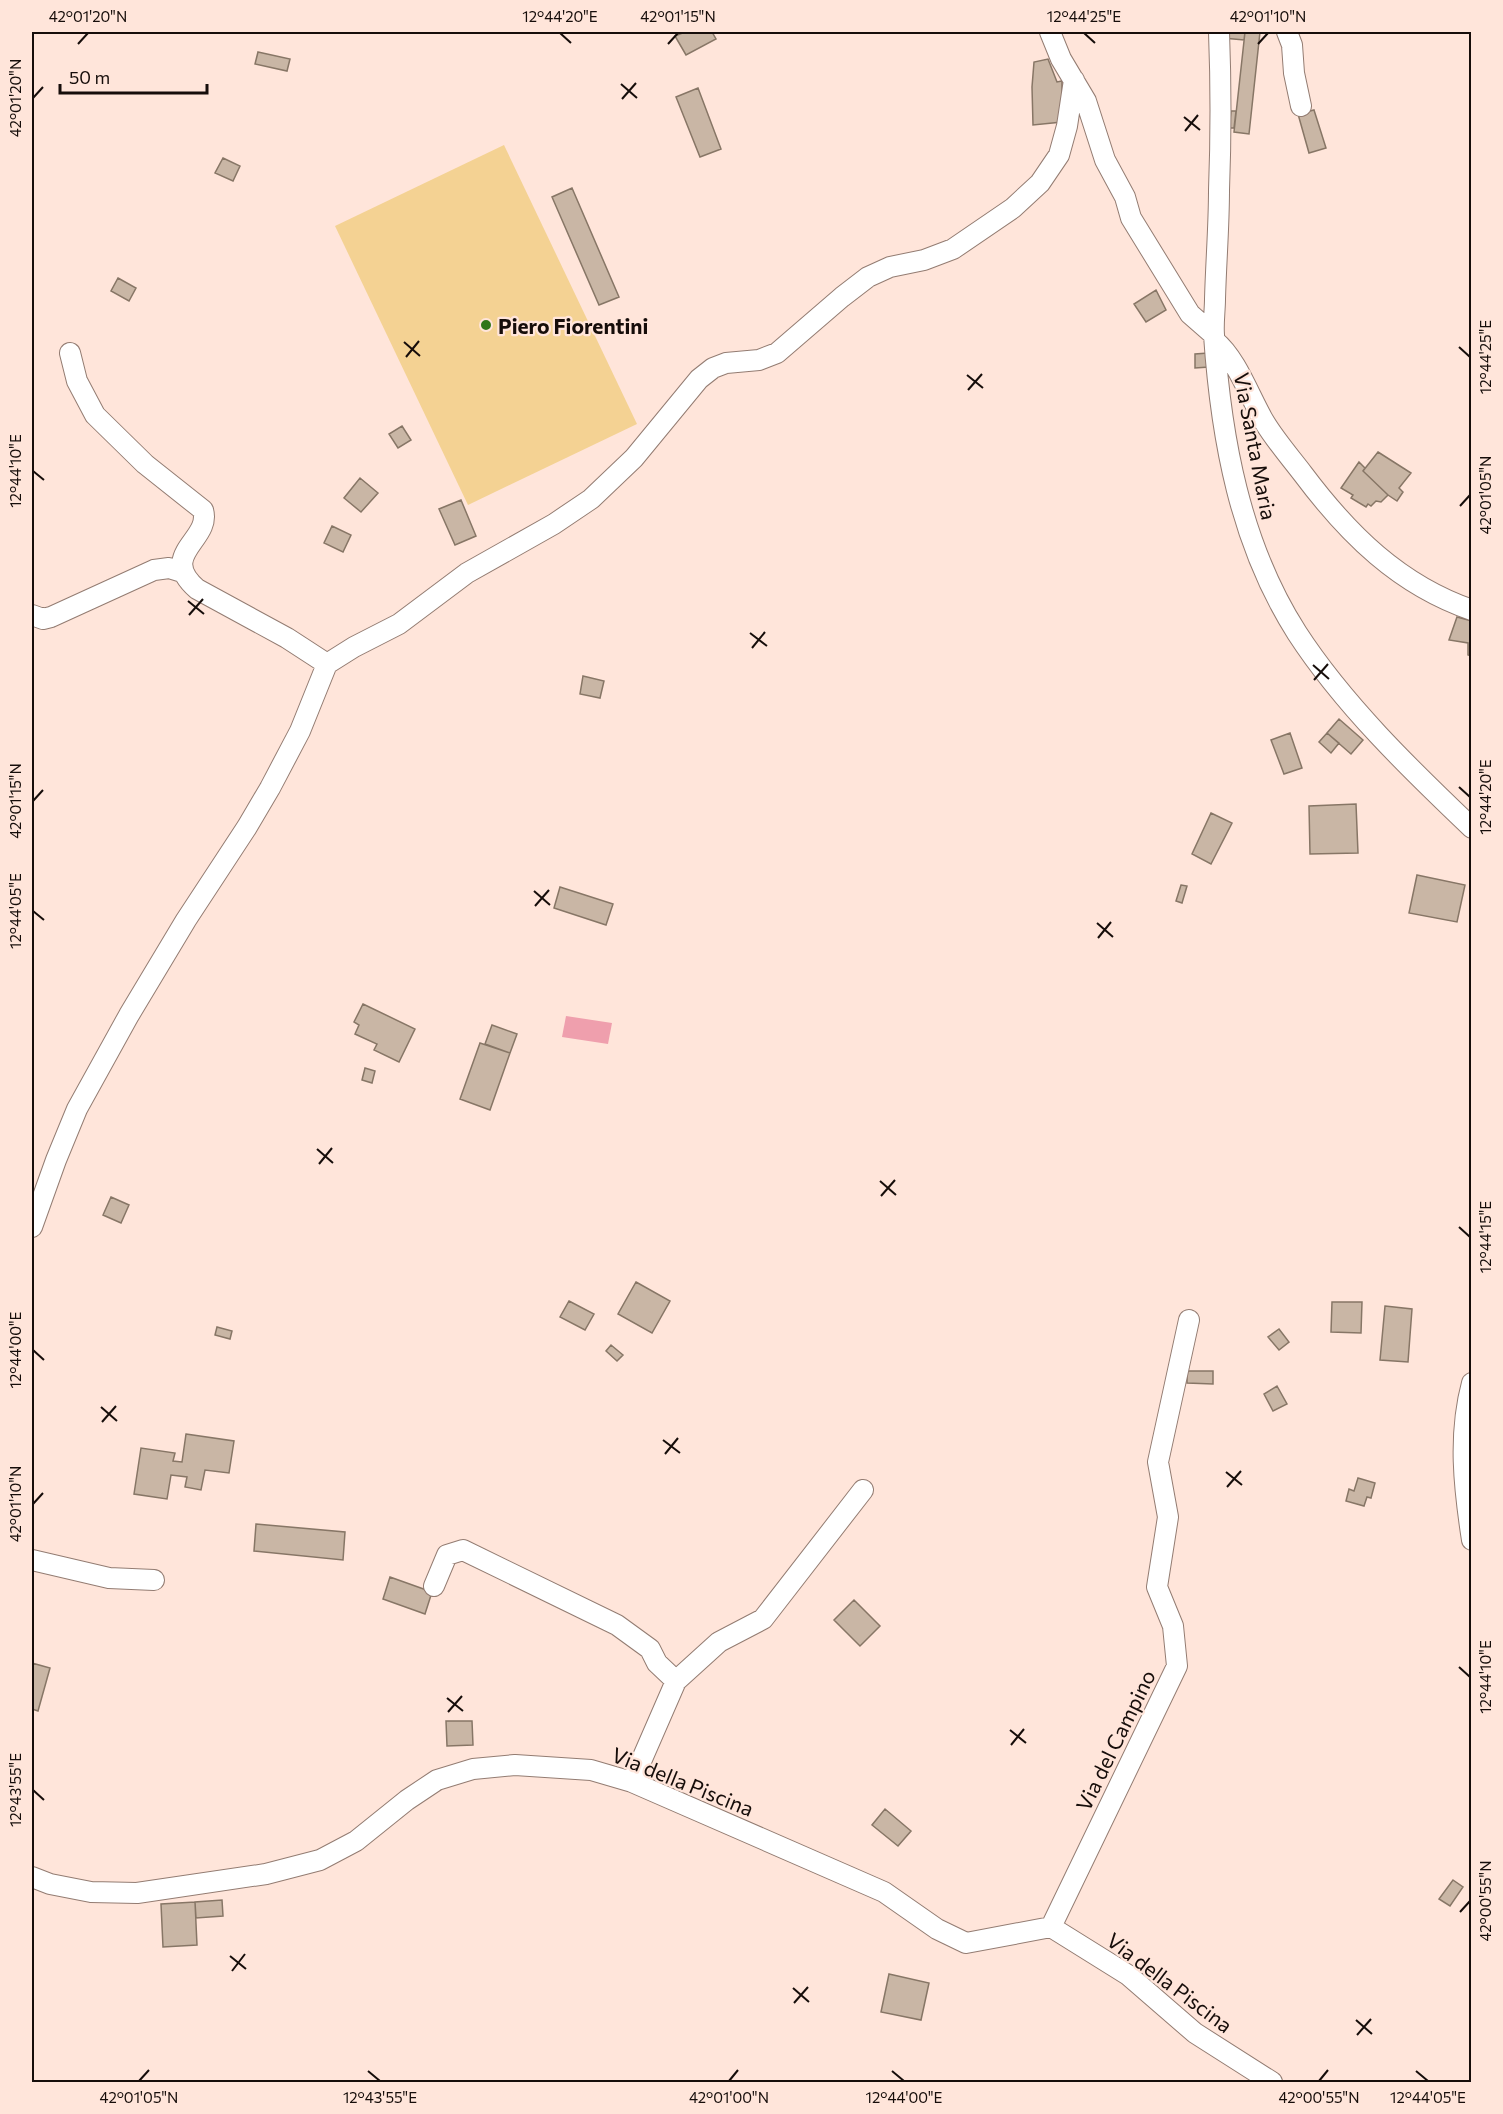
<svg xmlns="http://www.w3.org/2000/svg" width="1503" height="2114" viewBox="0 0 1503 2114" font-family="Commissioner,sans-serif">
  <rect width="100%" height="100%" fill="#ffe5da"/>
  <path fill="#f4d293" d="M504 145 637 424 468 505 335 226Z"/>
  <path fill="#ef9fad" d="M566 1016 612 1023 608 1044 562 1037Z"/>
  <path fill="#c9b6a5" stroke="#877666" stroke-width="1.5" d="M685 32H712L716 39 686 55 675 36Z
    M1224 32H1245L1244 40 1223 38Z
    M1245 32H1260L1249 134 1234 132Z
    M258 52 290 59 287 71 255 64Z
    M1048 59 1057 82 1062 81V122L1033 125 1032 87 1034 62Z
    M698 88 721 149 700 157 676 97Z
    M1314 110 1326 148 1309 153 1298 114Z
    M1231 111H1236L1234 128H1229Z
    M223 158 240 166 233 181 215 173Z
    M572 188 619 297 599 305 552 197Z
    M118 278 136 288 129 301 111 291Z
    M1156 290 1166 310 1146 322 1134 304Z
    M1208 353 1209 367 1195 368V354Z
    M402 426 411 440 398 448 389 434Z
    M1378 452 1411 473 1399 488 1403 492 1397 501 1388 495 1363 471Z
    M1359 462 1365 468 1363 471 1388 495 1381 502 1376 501 1371 506 1368 504 1366 507 1351 498 1353 495 1341 488Z
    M360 478 378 493 361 512 344 498Z
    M461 500 476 536 455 545 439 509Z
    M332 526 351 535 343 552 324 543Z
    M1457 617 1472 621V656L1468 655V643L1449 640Z
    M583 676 604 681 600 698 580 694Z
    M1339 719 1363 740 1351 754 1327 733Z
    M1290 733 1302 768 1284 774 1271 740Z
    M1327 733 1339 743 1331 753 1319 742Z
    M1356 804 1358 853 1310 854 1309 806Z
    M1211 813 1232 823 1211 864 1192 854Z
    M1417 875 1465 885 1457 922 1409 913Z
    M1181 885 1187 886 1182 903 1176 901Z
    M560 887 613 904 606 925 554 908Z
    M363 1004 415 1029 399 1062 374 1050 377 1044 355 1034 359 1025 354 1022Z
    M492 1025 517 1034 510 1053 485 1044Z
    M480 1043 510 1053 490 1110 460 1099Z
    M365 1068 375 1071 372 1083 362 1080Z
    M111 1197 129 1205 121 1223 103 1215Z
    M636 1282 670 1301 652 1333 618 1314Z
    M569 1301 594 1314 585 1330 560 1317Z
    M1332 1302H1362L1361 1333 1331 1332Z
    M1385 1306 1412 1309 1408 1362 1380 1360Z
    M217 1327 232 1331 230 1339 215 1335Z
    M1279 1329 1289 1342 1279 1350 1268 1337Z
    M611 1345 623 1355 617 1361 606 1351Z
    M1187 1371H1213V1384L1187 1383Z
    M1277 1386 1287 1404 1273 1411 1264 1394Z
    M186 1434 234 1441 229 1473 205 1470 201 1490 185 1487 187 1477 171 1475 167 1499 134 1494 141 1448 175 1453 173 1461 182 1462Z
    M1358 1478 1375 1483 1371 1498 1367 1497 1364 1506 1346 1501 1349 1489 1354 1491Z
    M256 1524 345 1532 343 1560 254 1551Z
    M390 1577 432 1592 425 1614 383 1599Z
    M854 1600 880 1626 860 1646 834 1620Z
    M32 1663 50 1668 38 1711 32 1709Z
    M446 1721H472L473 1745 447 1746Z
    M885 1809 911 1831 898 1846 872 1825Z
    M1453 1880 1463 1887 1450 1906 1439 1899Z
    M222 1900 223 1916 196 1918 195 1902Z
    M195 1902 197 1945 163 1947 161 1904Z
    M889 1974 929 1983 921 2020 881 2012Z"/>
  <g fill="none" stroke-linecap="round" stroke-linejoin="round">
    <g stroke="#937c72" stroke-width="22">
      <path id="minor" d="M1050 32 1061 59 1086 101 1105 160 1125 197 1131 218 1190 314 1214 335
        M1219 32C1221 84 1221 137 1219 190 1219 226 1216 262 1215 299 1215 310 1213 323 1214 335 1221 438 1240 544 1297 633 1343 704 1410 769 1472 828
        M1287 32 1292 45 1294 73 1301 106
        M1215 341C1237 359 1250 398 1265 423 1276 441 1290 457 1303 474 1348 534 1399 585 1472 610
        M70 353 77 381 95 415 145 464 203 510C212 540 157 554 197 589L287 638 327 664
        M32 615 43 619 51 617 154 570 169 568 182 572
        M32 1227 56 1160 77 1109 129 1015 186 920 247 827 270 788 300 731 327 664 354 647 399 624 467 573 554 524 591 499 634 458 699 379 713 368 726 363 759 360 777 353 842 297 868 277 890 267 924 260 953 249 1013 208 1040 183 1059 155 1067 126 1074 80
        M1472 1383C1458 1435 1464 1488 1472 1540
        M32 1560 109 1578 154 1580
        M434 1586 447 1555 463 1550 617 1625 650 1649 657 1663 676 1681
        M632 1782 676 1681 719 1642 763 1619 863 1490
        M32 1877 50 1884 91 1892 137 1893 266 1874 320 1860 356 1841 407 1800 437 1780 473 1769 515 1765 591 1770 632 1782 884 1892 937 1929 966 1943 1051 1927 1128 1975 1195 2033 1272 2082
        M1051 1927 1177 1666 1173 1626 1157 1587 1168 1517 1158 1462 1189 1320"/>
    </g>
    <use href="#minor" stroke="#fff" stroke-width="20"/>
  </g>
  <path fill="none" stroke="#160d0a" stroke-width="2" d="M560 33 571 43M1084 33 1095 43M78 44 88 33M668 44 678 33M1258 44 1268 33M621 84 637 98M33 98 43 87M622 99 636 83M1184 117 1200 130M1185 131 1198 115M404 342 420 356M1459 347 1470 357M406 357 419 341M967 375 983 388M968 390 982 374M33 471 44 480M1460 506 1470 495M188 601 204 614M189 615 203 599M750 633 767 646M752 648 765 632M1313 665 1329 679M1314 680 1328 664M1459 787 1470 797M33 801 43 790M534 891 550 905M535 906 549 890M33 911 44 920M1097 923 1113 937M1098 938 1111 922M317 1149 333 1163M319 1164 332 1148M880 1181 896 1195M881 1196 895 1180M1459 1227 1470 1237M33 1350 44 1360M101 1407 117 1421M102 1422 116 1406M663 1440 680 1453M665 1454 678 1438M1226 1472 1242 1485M1227 1487 1241 1471M33 1504 43 1493M1459 1667 1470 1677M447 1698 463 1711M448 1712 462 1696M1010 1730 1026 1743M1011 1745 1024 1729M33 1790 44 1800M1460 1912 1470 1901M230 1956 246 1969M232 1971 245 1954M793 1988 809 2002M794 2003 808 1987M1356 2020 1372 2034M1357 2035 1371 2019M368 2071 380 2081M892 2071 904 2081M1416 2071 1428 2081M139 2081 149 2070M729 2081 738 2070M1319 2081 1328 2070"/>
  <circle fill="#307618" stroke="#ffe5da" stroke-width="2" cx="486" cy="325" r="6"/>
  <g text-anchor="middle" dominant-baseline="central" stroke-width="4.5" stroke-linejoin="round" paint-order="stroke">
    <g font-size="21" font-weight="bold" fill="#160d0a" stroke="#ffe5da" text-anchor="start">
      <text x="498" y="325">Piero Fiorentini</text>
    </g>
    <g font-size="21" fill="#160d0a" stroke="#ffe5da">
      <text transform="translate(1256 446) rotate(79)">Via Santa Maria</text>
      <text transform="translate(1115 1740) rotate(-64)">Via del Campino</text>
      <text transform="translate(683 1781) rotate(22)">Via della Piscina</text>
      <text transform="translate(1170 1982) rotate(37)">Via della Piscina</text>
    </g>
  </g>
  <rect width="1503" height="2114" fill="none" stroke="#ffe5da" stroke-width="66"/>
  <path d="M60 84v9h147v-9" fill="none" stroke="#160d0a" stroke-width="3"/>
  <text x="69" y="84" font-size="18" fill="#160d0a" stroke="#ffe5da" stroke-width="4.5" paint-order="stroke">50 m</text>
  <rect x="33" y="33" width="1437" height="2048" fill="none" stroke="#160d0a" stroke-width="2"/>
  <g font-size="15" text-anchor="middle" fill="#160d0a">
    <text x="88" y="22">42°01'20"N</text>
    <text x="560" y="22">12°44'20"E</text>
    <text x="678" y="22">42°01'15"N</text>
    <text x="1084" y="22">12°44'25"E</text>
    <text x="1268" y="22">42°01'10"N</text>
    <text transform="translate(16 98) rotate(-90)" y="5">42°01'20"N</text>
    <text transform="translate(1486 357) rotate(-90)" y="5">12°44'25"E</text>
    <text transform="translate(16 471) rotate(-90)" y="5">12°44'10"E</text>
    <text transform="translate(1486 495) rotate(-90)" y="5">42°01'05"N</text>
    <text transform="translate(1486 797) rotate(-90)" y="5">12°44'20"E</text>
    <text transform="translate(16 801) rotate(-90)" y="5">42°01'15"N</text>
    <text transform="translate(16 911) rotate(-90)" y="5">12°44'05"E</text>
    <text transform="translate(1486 1237) rotate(-90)" y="5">12°44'15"E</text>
    <text transform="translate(16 1350) rotate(-90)" y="5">12°44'00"E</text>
    <text transform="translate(16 1504) rotate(-90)" y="5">42°01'10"N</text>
    <text transform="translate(1486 1677) rotate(-90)" y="5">12°44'10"E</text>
    <text transform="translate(16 1790) rotate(-90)" y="5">12°43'55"E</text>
    <text transform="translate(1486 1901) rotate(-90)" y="5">42°00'55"N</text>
    <text x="139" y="2103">42°01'05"N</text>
    <text x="380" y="2103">12°43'55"E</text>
    <text x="729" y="2103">42°01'00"N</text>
    <text x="904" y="2103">12°44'00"E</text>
    <text x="1319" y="2103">42°00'55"N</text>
    <text x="1428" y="2103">12°44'05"E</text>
  </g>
</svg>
